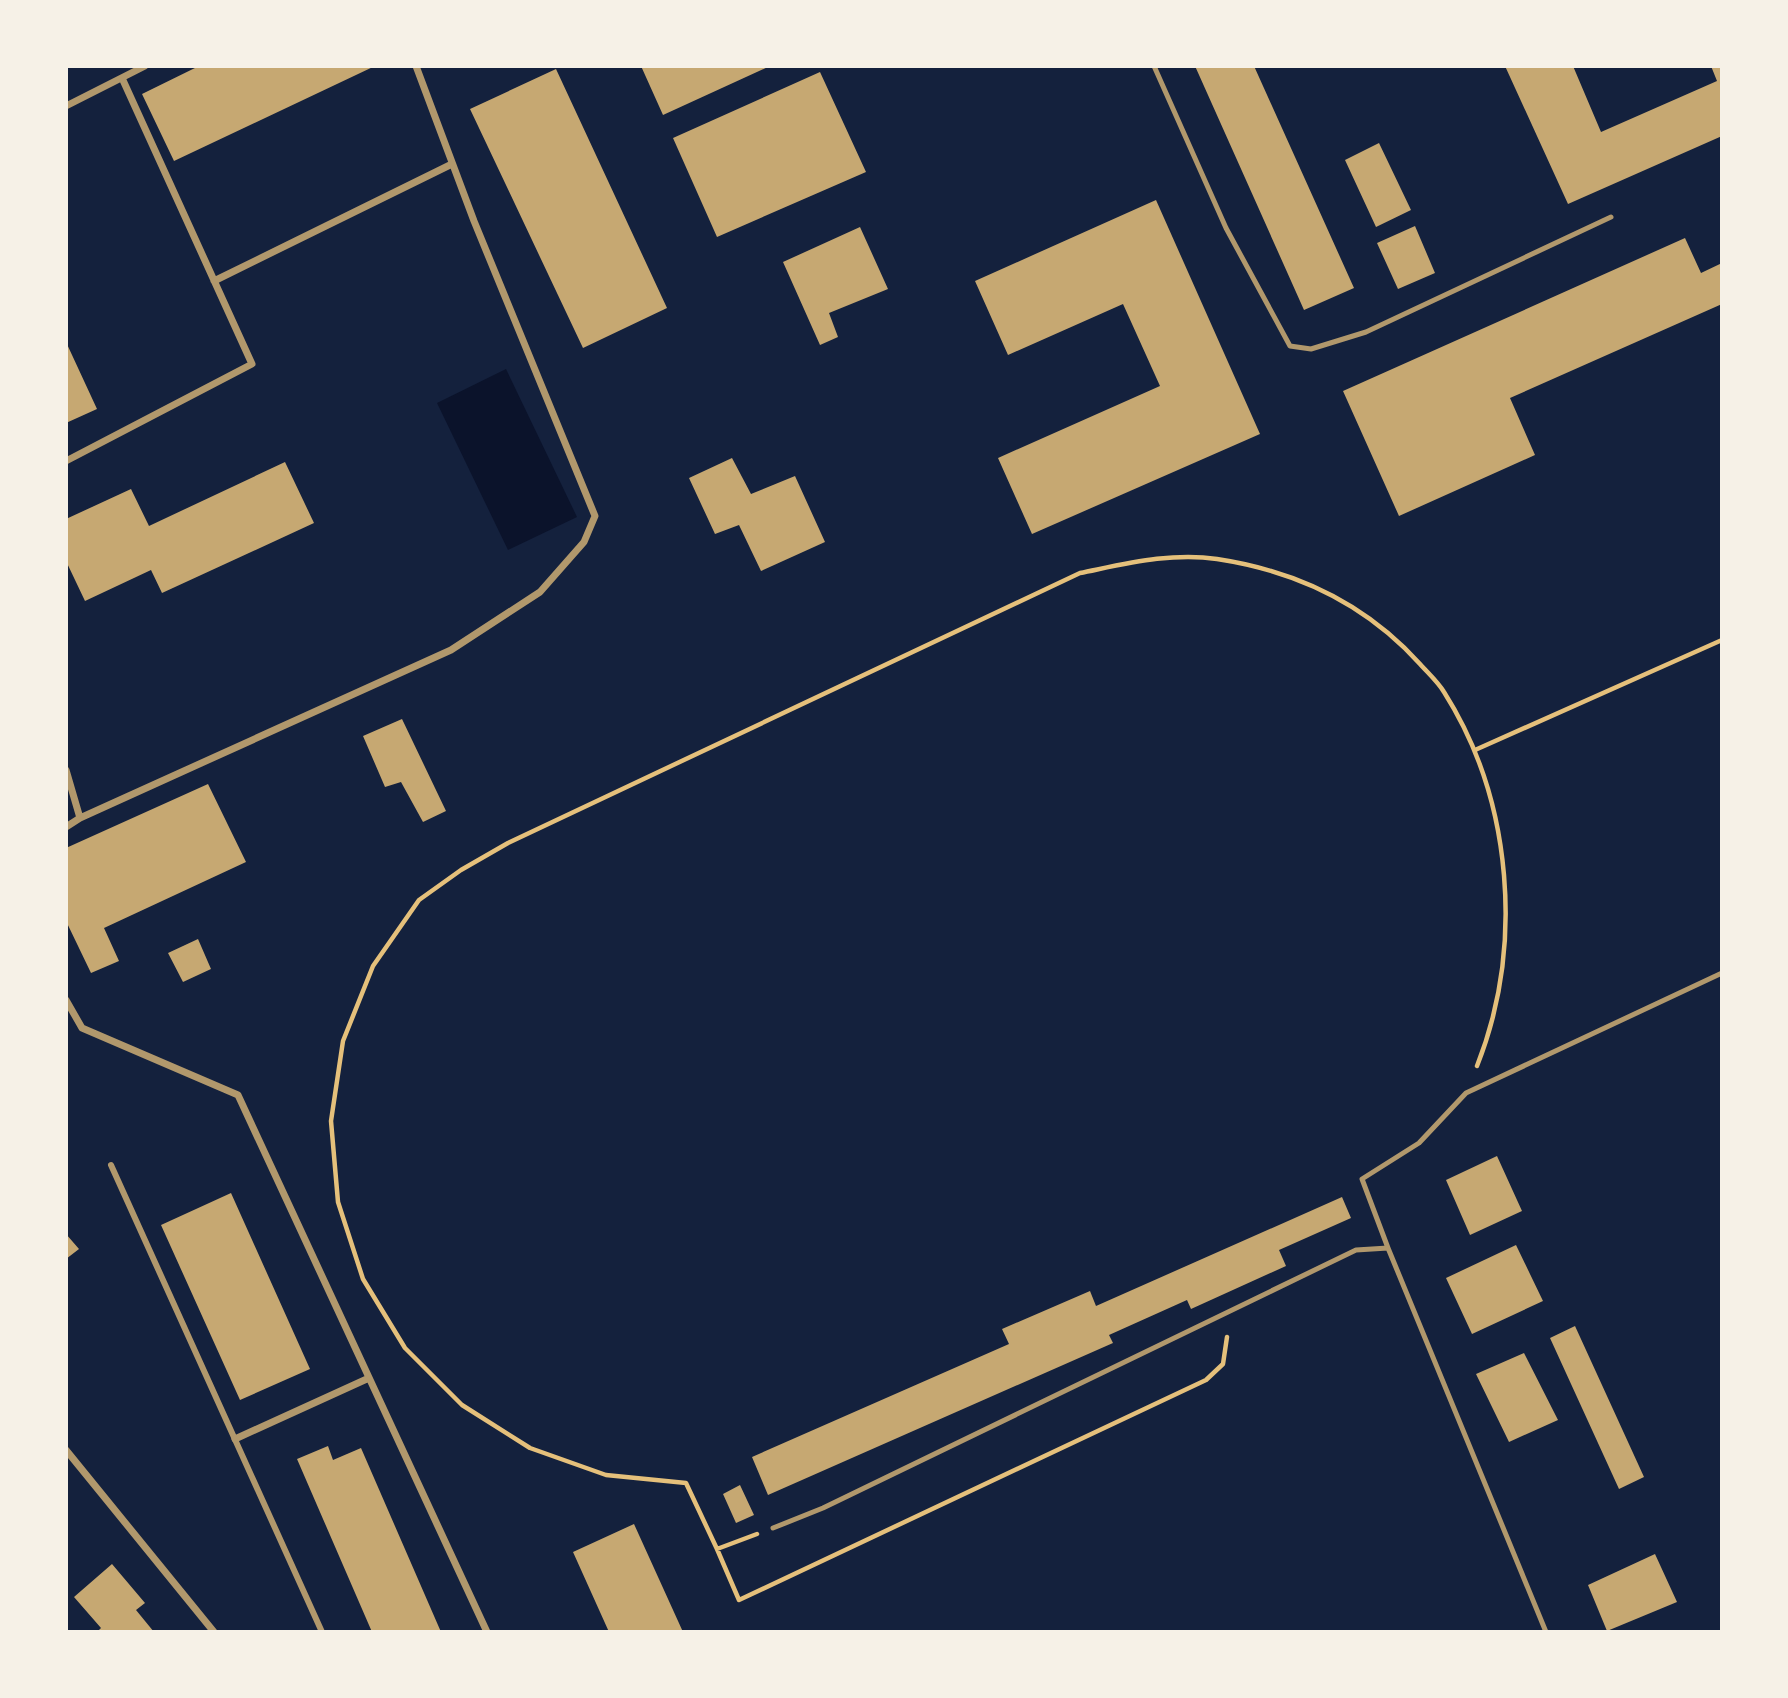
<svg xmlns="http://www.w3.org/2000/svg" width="1788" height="1698" viewBox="0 0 1788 1698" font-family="Arial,sans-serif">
  <rect width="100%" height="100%" fill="#14213d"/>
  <path fill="#0b132b" d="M506 369 577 517 508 550 437 403Z"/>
  <path fill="#c6a872" d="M199 66H375L174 161 142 94Z
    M641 66H770L663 115Z
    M1195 66H1254L1354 288 1304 310Z
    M1505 66H1573L1601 132 1717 81 1711 66H1722V136L1568 204Z
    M556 69 667 308 583 348 470 109Z
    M820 72 866 172 717 237 673 138Z
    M1379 143 1411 210 1376 227 1345 160Z
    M1156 200 1260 434 1032 534 998 458 1160 386 1123 304 1008 355 975 281Z
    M1415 226 1435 273 1398 289 1377 243Z
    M860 227 888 289 829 313 838 337 820 345 783 262Z
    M1685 238 1701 273 1722 263V304L1510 398 1535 455 1399 516 1343 391Z
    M66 342 97 409 66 423Z
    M732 458 751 494 795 476 825 542 761 571 739 525 715 534 689 478Z
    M285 462 314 523 162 593 151 570 85 601 66 561V519L131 489 149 526Z
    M402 719 446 811 423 822 401 782 385 787 363 736Z
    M208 784 246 862 104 928 119 961 91 973 66 921V848Z
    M198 939 211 969 183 982 168 953Z
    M1497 1156 1522 1211 1470 1235 1446 1180Z
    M231 1193 310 1369 240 1400 161 1225Z
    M1342 1197 1351 1218 1279 1250 1286 1266 1191 1309 1187 1300 1109 1335 1113 1343 768 1495 752 1457 1009 1344 1002 1329 1090 1291 1096 1306Z
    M66 1234 79 1249 66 1259Z
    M1516 1245 1543 1301 1472 1334 1446 1278Z
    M1575 1326 1644 1477 1619 1489 1550 1338Z
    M1524 1353 1558 1420 1509 1442 1476 1374Z
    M328 1446 333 1460 361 1448 441 1632H372L297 1459Z
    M740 1485 754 1515 736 1523 723 1494Z
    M634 1524 683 1632H609L573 1552Z
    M1655 1554 1677 1602 1607 1631 1588 1585Z
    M112 1564 145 1603 136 1610 154 1632H97L101 1628 74 1597Z"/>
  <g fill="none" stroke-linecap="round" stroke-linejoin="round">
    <path stroke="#e5c07b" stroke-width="4.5" d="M1475 750 1722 640
      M757 1534 717 1549 686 1483 606 1475 530 1448 462 1405 405 1348 363 1279 338 1202 331 1121 343 1041 373 966 419 900 461 870 508 843 1080 573C1125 564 1171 552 1217 559 1296 571 1366 604 1420 664 1428 673 1438 682 1444 692 1513 801 1524 947 1477 1066
      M717 1549 739 1600 1206 1380 1223 1364 1227 1337"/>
    <path stroke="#b1986c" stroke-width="5" d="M1154 66 1226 228 1290 346 1311 349 1366 332 1611 217
      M1388 1248 1362 1179 1419 1143 1466 1093 1722 973
      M773 1528 823 1508 1356 1250 1388 1248 1546 1632"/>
    <path stroke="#b1986c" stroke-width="6" d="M111 1165 322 1632"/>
    <path stroke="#b1986c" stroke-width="7" d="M66 106 145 66
      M214 281 452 164
      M66 461 252 364 122 78
      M66 770 80 818
      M66 827 80 818 451 650 540 592 584 542 595 516 474 221 416 66
      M66 1000 82 1028 238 1095 487 1632
      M235 1439 369 1378
      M66 1450 214 1632"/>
  </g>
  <rect width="1788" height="1698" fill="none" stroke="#f6f1e7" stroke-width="136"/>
</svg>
